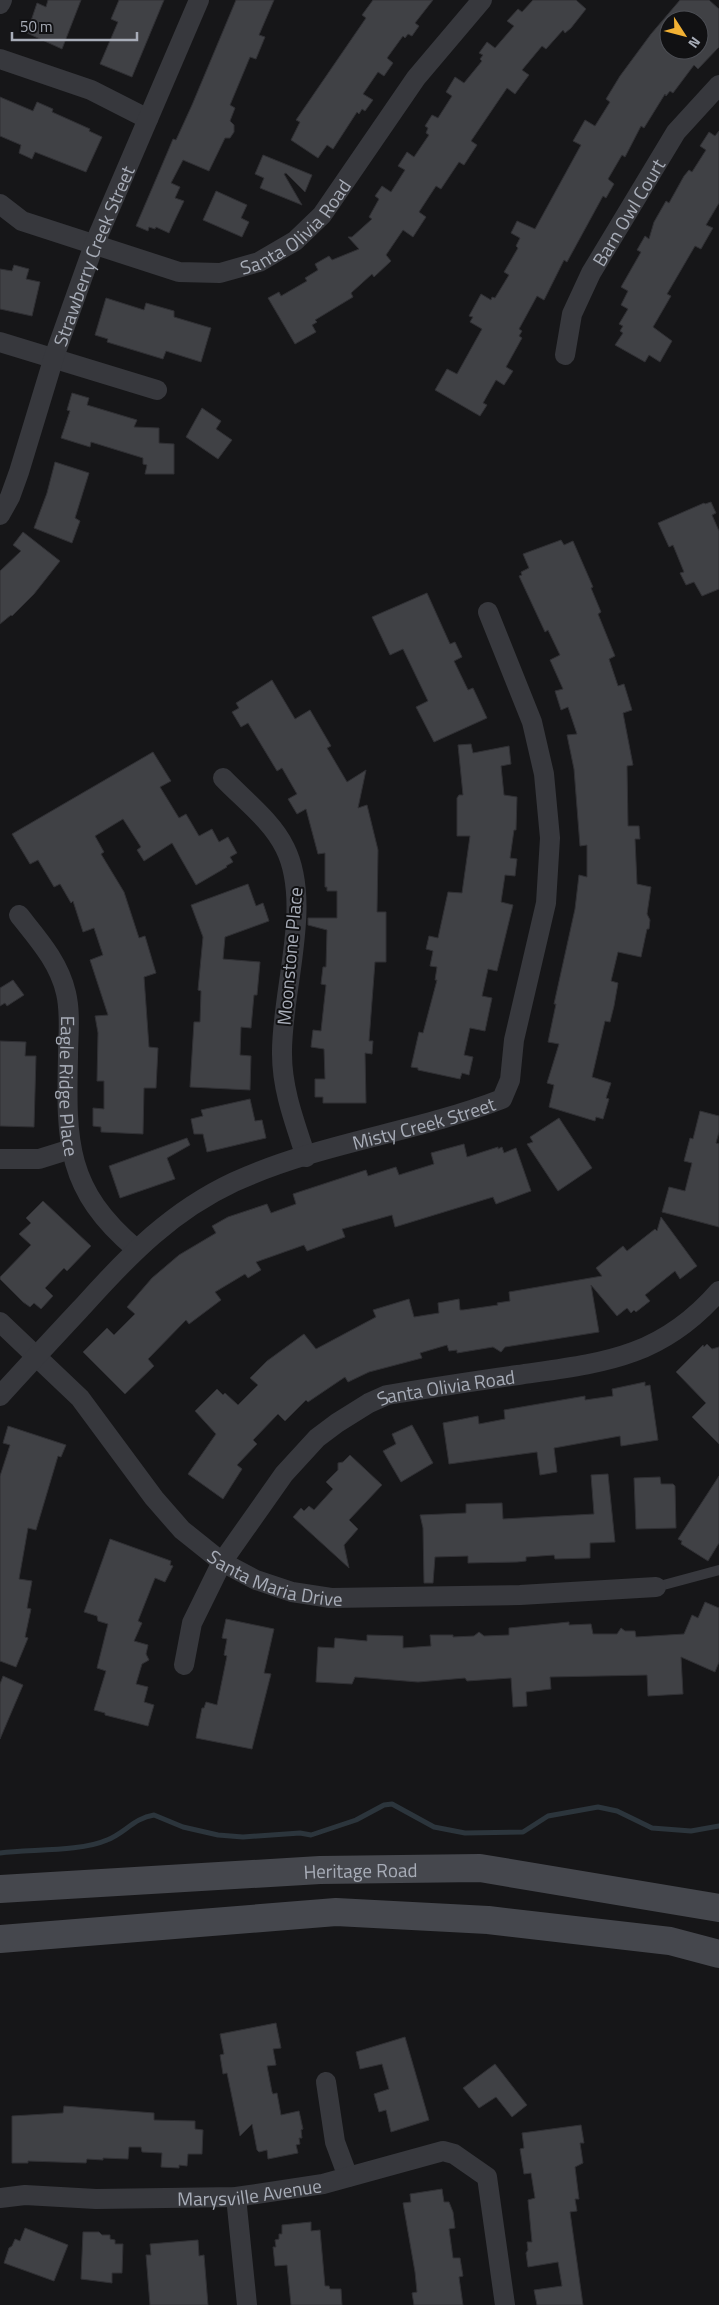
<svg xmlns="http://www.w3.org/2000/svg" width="719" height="2305" viewBox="0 0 719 2305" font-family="'Titillium Web',sans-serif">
  <rect width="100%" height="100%" fill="#161618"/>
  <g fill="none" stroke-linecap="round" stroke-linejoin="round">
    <path stroke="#2c353c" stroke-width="5" d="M0 1853C30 1849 80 1852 107 1840 125 1833 134 1818 154 1815L183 1827 218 1835 243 1837 300 1833 311 1835 356 1820 384 1805 392 1804 434 1827 465 1833 523 1832 548 1816 598 1807 617 1811 652 1828 691 1831 719 1826"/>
  </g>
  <path fill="#404145" stroke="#303034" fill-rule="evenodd" d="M48 0H81L62 49 27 33 37 3 46 7Z
    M119 0H164L132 77 100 64 118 22 111 19Z
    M236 0H274L259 35 265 37 256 59 250 57 230 105 235 108 230 121 234 125V132L230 138H225L209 171 183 160 171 183 180 187 175 198 184 201 174 222 169 233 156 227 155 229 149 227 148 231 136 226 168 151 173 139 176 140 192 105Z
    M373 0H433L415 23 419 26 412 36 408 34 405 38 403 36 387 58 393 63 384 76 378 72 363 94 373 100 365 111 362 109 359 114 357 112 333 149 327 145 318 158 291 140 300 122 296 120 366 18 362 15Z
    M533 0H576L586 9 571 28 565 33 563 30 546 49 542 46 522 70 529 75 515 94 507 88 471 141 477 145 464 165 459 162 441 189 436 186 419 212 426 217 413 237 403 230 386 255 391 261 374 277 372 274 351 293 353 297 315 320 317 322 312 325 316 332 295 344 268 298 279 292 281 296 307 281 305 278 318 270 315 264 329 256 332 260 359 249 348 237H352L372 219 369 217 379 199 375 196 382 186 391 192 405 170 398 166 407 152 414 157 429 135 426 133 428 128 425 126 432 115 438 118 452 96 446 92 455 77 464 83 482 61 480 59 483 55 479 53 487 42 495 48 514 26 507 21 518 9 522 12Z
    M680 0H709L719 9V47L698 69 694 65 673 93 670 91 666 96 665 94 644 128 641 126 625 157 622 155 608 179 614 184 606 198 603 196 567 262 564 260 544 300 537 296 519 329 522 331 519 336 522 338 506 367 513 371 504 385 496 380 483 403 487 405 480 416 435 390 447 369 457 374 482 329 470 322 473 317 469 316 481 294 491 300 492 297 495 298 509 275 504 272 518 248 516 246 520 238 511 233 517 221 535 229 581 145 573 141 585 120 595 126 610 102 606 99 620 76 651 34ZM669 20H699V50H669Z
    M0 97 33 111 37 102 53 109 52 112 90 129 89 131 102 137 86 172 35 152 32 159 19 153 21 145 0 136Z
    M719 131V203L706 225 713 228 701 249 695 246 667 294 671 296 653 327 672 341 660 362 649 355 645 362 615 345 623 333 620 331 623 326 619 324 628 309 621 305 628 291 621 287 641 252 637 250 645 236 649 239 654 222 666 201 669 203 684 176 689 170 692 172 706 150 700 146 709 132 715 136Z
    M263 155 312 175 305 192 286 173 284 174 302 205 260 188 264 178 255 174Z
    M216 191 247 205 241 218 249 222 242 237 203 220Z
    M14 265 29 269 26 279 40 282 32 316 0 309V269L12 271Z
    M106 298 144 310 146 303 174 311V317L211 328 201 362 166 351 163 359 107 342 108 339 95 335Z
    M72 393 89 398 87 405 137 420 134 427 159 428V443L174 444V474H145L147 465 143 464V458L91 442 90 447 61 438 70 411 67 410Z
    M202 408 221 421 216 429 232 440 218 459 186 437Z
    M55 462 89 473 75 518 80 521 72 543 34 528 47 493Z
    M711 502 716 513 712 515 719 531V589L702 596 694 582 686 585 680 573 684 572 673 545 669 547 658 523 704 503 705 504Z
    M23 532 60 561 34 594 12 616 11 615 0 624V571L21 551 13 545Z
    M561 540 564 545 573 541 593 587 591 588 601 612 598 614 615 656 609 659 618 686 624 684 632 710 623 713 633 765 627 766 628 826H639L640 839H635L637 884 651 887 647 914 650 920 649 929H647L641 957 618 952 611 981 618 983 614 1006 610 1022 605 1021 592 1077 611 1083 606 1098 609 1099 603 1119 596 1117 595 1121 549 1107 554 1085 547 1083 559 1044 548 1042 556 1004H554L575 909 579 875 587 877V845L580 846 574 769 567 735 577 734 568 707 561 710 555 691 563 689 550 660 560 655 548 630 545 632 519 576 522 575 521 572 529 568 523 554Z
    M427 593 450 644 455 642 462 657 454 661 468 690 473 688 487 718 434 742 416 707 428 701 403 649 390 655 372 617Z
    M272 680 295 719 310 710 331 746 327 748 347 782 366 770 358 808 367 805 378 850 377 912H386V962H375L369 1041H373L372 1054 365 1053 366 1103H323V1097H315V1079H325L324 1049 311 1047 313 1030 321 1031 326 985 321 984 323 967H326L327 930 308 925V918H337V891H327V887H325V853L318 854 306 809 297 814 288 799 297 794 282 768 277 771 248 723 241 727 232 712 239 708 236 703Z
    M471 744 473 753 509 746 511 764 501 766 504 795 517 797 516 830H514L510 858 517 859 515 876 505 875 501 902 513 905 497 971 488 969 482 996 492 998 485 1031 470 1028 464 1055 473 1057 469 1075 462 1073 460 1079 418 1070V1068L411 1067 419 1032 423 1033 437 980H435L437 967 430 966 433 951 426 949 429 936 438 938 448 892 462 893 470 836H457V798L459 795H463L458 745Z
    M153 752 171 781 160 787 179 818 186 814 199 836 212 829 219 842 228 837 237 853 230 857 233 862 226 866 227 867 196 885 172 843 144 861 137 850 141 847 123 819 95 836 104 852 101 854 124 892 139 938 145 936 156 973 144 977 149 1047 158 1048 156 1088H144L143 1134 101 1132V1127L93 1126V1108L104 1109V1081H97L98 1033 95 1016 108 1015 90 960 103 955 94 928 83 932 73 901 71 903 60 884 54 887 38 860 30 864 12 834Z
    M248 884 256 906 263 903 269 921 225 937 223 959 260 962 257 995H254L251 1028 241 1027 240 1055 251 1056 250 1090 190 1087 194 1022H200L201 991 198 990 203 937 191 905Z
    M13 980 24 995 7 1006 5 1003 0 1006V988Z
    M0 1041 26 1042 25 1056H36L34 1127 0 1126Z
    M250 1099 255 1121 262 1120 266 1138 207 1152 203 1134H194L191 1119 203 1116 201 1110Z
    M700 1111 719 1116V1132L716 1143 719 1144V1227L662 1212 669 1187 685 1191 692 1163 684 1161 690 1138 693 1139Z
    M559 1118 592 1168 558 1191 527 1144 533 1142 530 1137Z
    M187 1138 190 1145 167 1158 175 1179 120 1198 109 1166Z
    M464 1144 467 1157 498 1147V1149L502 1147 504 1153 516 1148 531 1191 496 1204 493 1197 395 1227 392 1215 342 1229 345 1237 307 1251 304 1245 256 1262 261 1270 248 1278 245 1274 215 1292 221 1300 189 1324 186 1320 148 1359 154 1366 125 1394 83 1352 107 1328 114 1335 135 1314 127 1307 152 1278 179 1255 216 1233 212 1226 228 1217 267 1204 271 1213 296 1204 293 1194 366 1170 368 1176 396 1167 399 1175 434 1164 431 1153Z
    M43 1201 91 1246 67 1271 64 1268 45 1288 53 1296 41 1309 34 1303 30 1307 23 1302 0 1279V1277L31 1245 19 1234 31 1223 26 1218Z
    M661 1217 697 1266 680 1279 675 1271 645 1295 650 1301 636 1312 634 1310 631 1313 627 1308 617 1316 591 1285 599 1332 505 1347 501 1352 493 1347 457 1353V1350L449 1351 447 1345 420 1353 422 1358 369 1372 348 1382 345 1377 308 1402 306 1400 285 1421 278 1414 253 1440 257 1444 237 1465 242 1469 223 1499 188 1474 216 1434 195 1411 217 1389 223 1395 225 1393 238 1405 258 1385 250 1378 267 1361 304 1334 316 1349 376 1317 373 1310 409 1299 414 1317 439 1313 438 1303 459 1299 460 1310H463L498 1305 497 1303 510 1301 509 1292 602 1276 596 1268 623 1246 627 1251 655 1229 657 1231Z
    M707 1344 712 1349 719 1347V1444L692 1417 706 1403 676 1372 703 1345 704 1347Z
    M645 1382V1386L650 1385 658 1440 621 1446 620 1436 554 1448 557 1472 540 1475 537 1452 449 1464 443 1423 478 1416 479 1424 505 1419 504 1410 585 1396V1400L613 1396 612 1389Z
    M412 1425 433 1463 401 1482 383 1451 396 1444 392 1434Z
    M8 1426 66 1445 61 1457 58 1456 36 1530 28 1528 19 1579 32 1581 27 1608 31 1609 25 1637 28 1638 16 1667 0 1661V1476L10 1445 3 1443Z
    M350 1455 382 1485 349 1520 358 1529 344 1545 349 1568 293 1517 301 1508 304 1511 309 1506 314 1510 333 1489 326 1482 338 1470V1463L343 1462Z
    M608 1474 615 1542 590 1543V1558L555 1559 554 1555 526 1557V1561L517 1562 468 1563V1556L435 1557 433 1583H424L423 1528 420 1515 466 1513V1504L502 1503 503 1519 594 1514 591 1475Z
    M719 1476V1543L708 1561 681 1544 682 1541 678 1539Z
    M660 1477 661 1484H673L675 1486 676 1528 636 1529 634 1478Z
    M110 1539 171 1561 170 1565 173 1566 165 1582 155 1578 138 1621 142 1623 134 1641 148 1645 146 1654 149 1660 142 1664 136 1684 148 1687 144 1702 154 1705 148 1726 105 1715V1713L94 1710 106 1671 97 1668 108 1624 98 1621 97 1616 84 1612Z
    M705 1602 719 1608V1662L715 1672 681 1657 683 1694 648 1696 647 1675 550 1677 551 1689 526 1692 527 1706 513 1707 511 1678 467 1681 465 1678 418 1682 355 1677 352 1684 316 1682 318 1647 334 1648 335 1638 367 1641V1635L403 1636V1648L431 1646 430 1635H453V1637L474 1636 479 1632 484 1636 509 1635V1628L569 1622V1625L591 1624 593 1634H617L621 1628 625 1631H635L636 1637 684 1634 692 1615 698 1618Z
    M226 1619 274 1629 264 1673 271 1674 252 1749 196 1738 202 1708H204L206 1702 217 1705 227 1656 224 1655 227 1639 222 1638Z
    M3 1676 23 1685 0 1739V1684Z
    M276 2023 281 2048 273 2049 276 2065 267 2066 272 2092 273 2094 277 2093 281 2115 299 2111 303 2129 301 2130 302 2138H299L300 2144 296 2145 298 2153 268 2159 267 2150 259 2152 257 2150 252 2124 240 2136 227 2073 223 2074 220 2055 224 2054 220 2034Z
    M405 2037 429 2120 391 2132 386 2110 379 2112 374 2094 389 2089 382 2064 360 2069 356 2052Z
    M495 2064 527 2105 512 2117 496 2097 479 2108 463 2088Z
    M64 2106 154 2113V2120L195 2121V2129L203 2130 202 2154H188L187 2166 179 2165V2168L161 2167 162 2153 142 2152 141 2147H129L128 2159 103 2158V2160L87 2159 86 2163 28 2161V2163H12V2116L63 2113Z
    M581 2125 584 2143H580L583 2163 575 2167 579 2199H575L577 2211 570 2212 583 2305H537L534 2290 562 2286 558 2262 528 2267 526 2253 528 2250 527 2242H532L528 2200 535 2198 531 2173 524 2174 520 2149 524 2148 522 2133Z
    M442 2189 444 2202H449L453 2212 455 2228 449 2229 453 2258H460L463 2276 459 2277 463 2305H414L412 2293 417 2292 415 2272 403 2203 411 2202 410 2194Z
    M311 2222V2231L320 2230 325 2286H329L330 2289H341L342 2305H291L287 2265 275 2266 273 2247H276L275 2240 279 2239V2234H282V2225Z
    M25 2228 68 2245 54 2281 4 2263 9 2248 12 2246 15 2239 20 2241Z
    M83 2232H99L102 2235H110V2239L115 2240V2244H123L122 2273H112V2283L81 2279Z
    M198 2240 199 2256 204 2255 208 2305H150L146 2255H151L150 2244Z"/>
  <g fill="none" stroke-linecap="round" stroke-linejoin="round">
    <path stroke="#37383d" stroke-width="10" d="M656 1587 719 1570"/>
    <g stroke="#37383d" stroke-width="20">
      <path d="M0 4 2 0"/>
      <path d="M0 59 91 90 148 119"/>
      <path id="s1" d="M0 204 22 221 179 272 220 273 259 262 295 241 322 215 416 78 482 0"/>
      <path d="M0 342 157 390"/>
      <path id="s2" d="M565 355 572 314 591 273 676 132 719 85"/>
      <path id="s3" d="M0 515 10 497 19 472 54 357 94 245 199 0"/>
      <path d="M223 778C244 800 272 821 285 848 313 904 281 992 282 1054 282 1090 295 1123 306 1157"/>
      <path id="s4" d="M19 915C38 939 59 962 66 993 71 1014 68 1036 68 1057 66 1142 66 1190 136 1249"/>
      <path d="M0 1159H39L71 1149"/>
      <path id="s5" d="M0 1322 80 1398 154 1498 182 1530 222 1562 256 1580 292 1592 331 1598 520 1595 656 1587"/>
      <path id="s6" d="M0 1396C28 1365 57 1334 85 1304 130 1254 172 1211 234 1182 319 1143 414 1133 502 1099L510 1080 514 1040 546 903 550 838 544 774 532 722 488 612"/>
      <path id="s7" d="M184 1665 192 1623 222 1562 284 1474 317 1438 337 1423 369 1403 387 1395C430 1388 474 1381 518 1375 601 1363 660 1359 719 1291"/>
      <path d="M326 2082 335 2142 348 2177"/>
      <path d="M236 2197 247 2305"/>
      <path id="s8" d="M0 2198 25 2195 96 2199 236 2197 323 2184 443 2151 454 2154 487 2177 505 2305"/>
    </g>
    <g stroke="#45474d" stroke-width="28">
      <path id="s9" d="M0 1889 320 1870 480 1868 719 1908"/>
      <path d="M0 1939 336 1912 488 1920 670 1941 719 1954"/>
    </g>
  </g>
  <g text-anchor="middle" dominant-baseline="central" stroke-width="4" stroke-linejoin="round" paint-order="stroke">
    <g font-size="19" fill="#a8adb8" stroke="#111113">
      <text stroke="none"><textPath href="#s2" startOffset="158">Barn Owl Court</textPath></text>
      <text stroke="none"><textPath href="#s1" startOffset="325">Santa Olivia Road</textPath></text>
      <text stroke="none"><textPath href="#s3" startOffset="276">Strawberry Creek Street</textPath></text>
      <text transform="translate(289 956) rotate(-85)">Moonstone Place</text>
      <text stroke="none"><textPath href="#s4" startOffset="185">Eagle Ridge Place</textPath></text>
      <text stroke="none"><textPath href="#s6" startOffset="518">Misty Creek Street</textPath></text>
      <text stroke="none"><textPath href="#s7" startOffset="409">Santa Olivia Road</textPath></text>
      <text stroke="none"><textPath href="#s5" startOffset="385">Santa Maria Drive</textPath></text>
      <text stroke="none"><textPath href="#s9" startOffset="361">Heritage Road</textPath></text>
      <text stroke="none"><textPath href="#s8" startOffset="250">Marysville Avenue</textPath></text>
    </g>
  </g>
  <g transform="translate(684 35) rotate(126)"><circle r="24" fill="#111113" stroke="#4d4f55"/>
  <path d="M0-4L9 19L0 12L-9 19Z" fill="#f2b134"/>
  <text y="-8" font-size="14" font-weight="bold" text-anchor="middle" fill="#a8adb8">N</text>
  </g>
  <path d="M12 32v8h125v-8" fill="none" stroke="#a8adb8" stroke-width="2.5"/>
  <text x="20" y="32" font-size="15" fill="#a8adb8" stroke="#111113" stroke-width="4" paint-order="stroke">50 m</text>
</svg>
